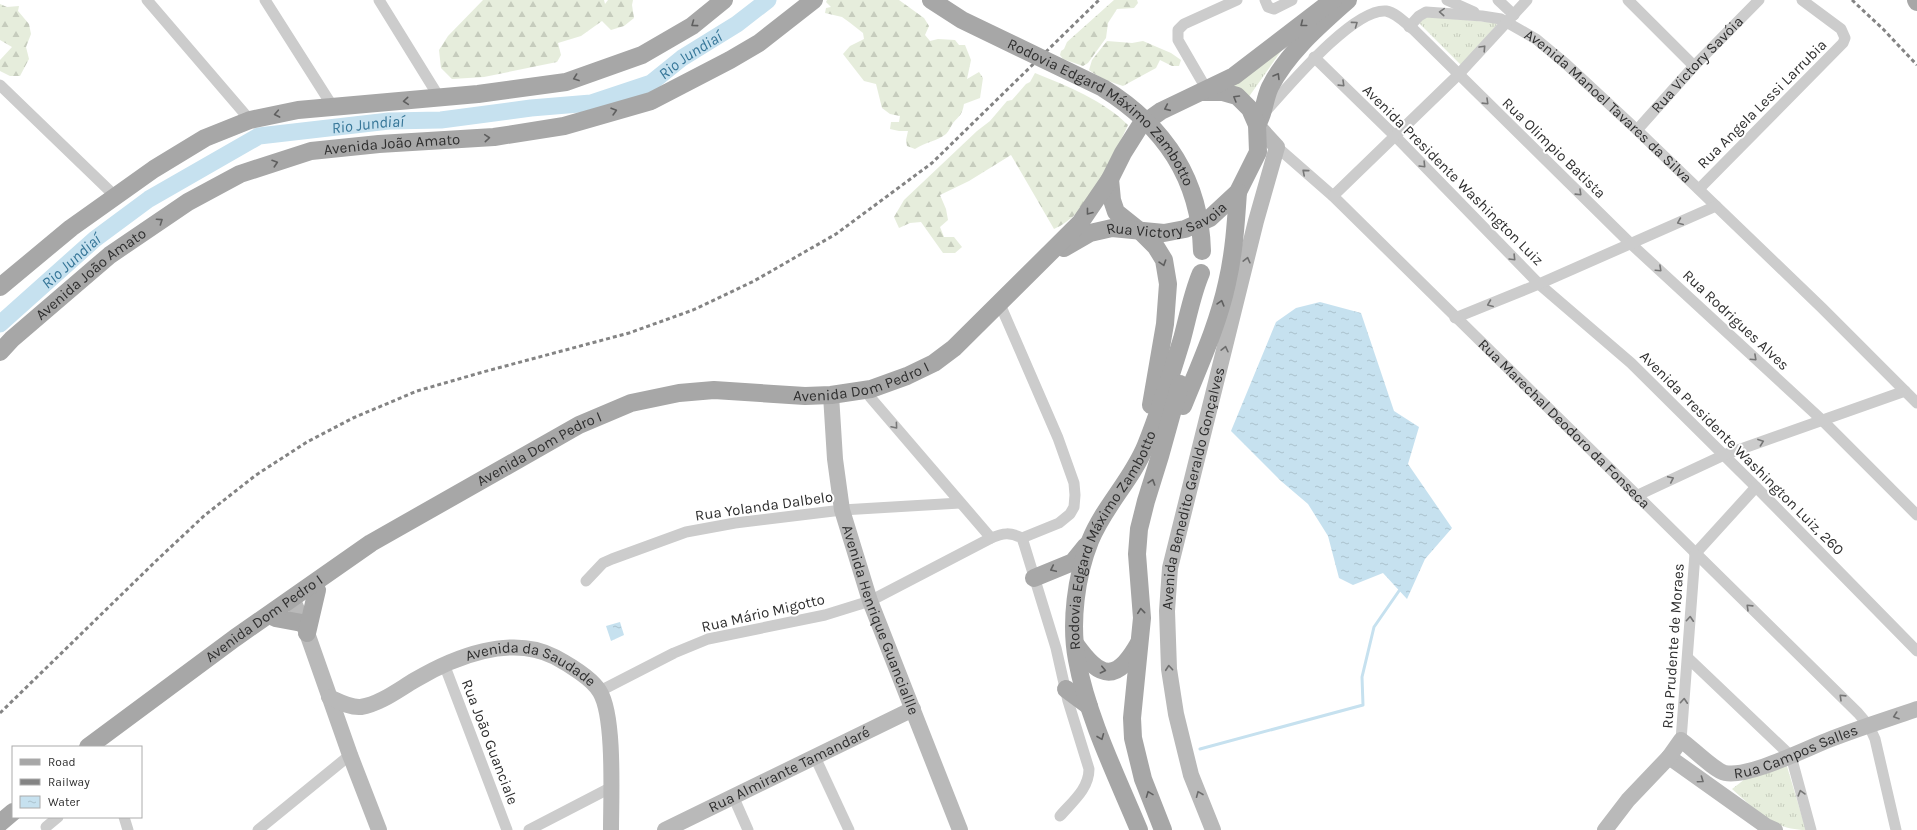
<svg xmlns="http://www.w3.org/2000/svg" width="1917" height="830" viewBox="0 0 1917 830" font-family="Karla,sans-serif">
  <defs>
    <pattern id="grass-tufts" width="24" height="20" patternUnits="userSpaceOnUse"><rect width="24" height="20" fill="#e6eddc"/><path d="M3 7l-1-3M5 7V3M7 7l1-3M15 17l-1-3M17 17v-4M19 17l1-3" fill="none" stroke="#c6ccbd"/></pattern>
    <pattern id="forest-firs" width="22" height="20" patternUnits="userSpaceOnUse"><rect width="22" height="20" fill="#e6eddc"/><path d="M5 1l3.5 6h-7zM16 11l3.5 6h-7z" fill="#c6ccbd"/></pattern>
    <pattern id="water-ripples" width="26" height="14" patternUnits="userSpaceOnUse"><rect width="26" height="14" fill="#c6e1ef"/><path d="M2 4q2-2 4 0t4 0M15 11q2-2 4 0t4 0" fill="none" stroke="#aac1cd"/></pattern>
  </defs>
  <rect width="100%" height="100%" fill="#fff"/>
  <path fill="url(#grass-tufts)" d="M1424 16 1498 23 1462 66 1419 23Z
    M1291 37 1248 98 1224 85Z
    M1786 763 1806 830C1773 830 1756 810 1732 789L1758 769Z"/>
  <path fill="url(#forest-firs)" d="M483 0H604L605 4 608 0H633L632 5 634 18 624 26 611 30 602 21 581 36 558 43 561 55 557 62 484 77 452 79 441 68 439 50 448 36Z
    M827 0H899L924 18 929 26 925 35 930 41 938 39 955 40 959 45H965L971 60 967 79 979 72 983 78 980 98 964 104C962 115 960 115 953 123 951 126 949 131 946 134 938 141 925 142 915 149L907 146 906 140 908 131H899L890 129 891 122H899L900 116 890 114 882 108 876 84 864 81 843 54 850 46 864 39 863 33 849 22 842 17 825 13 826 8 831 7 826 2Z
    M1114 0H1137L1138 3 1134 8 1117 9 1108 23 1106 38 1088 63 1083 66 1063 59 1060 55 1061 51 1064 49 1067 42Z
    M0 4 7 7 19 6 18 11 29 24 31 34 26 47 29 59 20 76H10L0 71V60L12 47 0 40Z
    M1107 41 1132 43 1143 41 1171 53 1181 60 1179 66H1172L1160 60 1156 68 1123 86C1111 82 1099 78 1089 70L1092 60Z
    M1035 73C1067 86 1103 100 1128 125 1112 158 1090 214 1054 229L1011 155 969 181 940 195 946 209 948 220 940 227 944 237H954L962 247 955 253H943L921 222 910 223 899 228 894 217 904 200 977 131 990 121 1007 101 1012 100 1026 84 1030 82Z"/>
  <path fill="url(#water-ripples)" d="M1320 302 1361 313 1394 411 1419 427 1408 464 1452 528 1425 559 1407 599 1383 573 1353 585 1339 578 1328 536 1308 504 1281 481 1231 431 1276 322 1296 308Z
    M620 622 624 635 611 641 606 626Z"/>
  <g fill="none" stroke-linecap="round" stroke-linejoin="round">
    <path stroke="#c6e1ef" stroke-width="3" d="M1200 749 1363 705 1362 677 1374 627 1401 588"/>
    <path stroke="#c6e1ef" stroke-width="17" id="s1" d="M0 324 95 239 149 199 259 136 389 121 441 120 531 108 591 103 651 83 682 58 737 24 768 0"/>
    <g stroke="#ccc" stroke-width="11">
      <path d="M147 0 250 120"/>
      <path d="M265 0 333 107"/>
      <path d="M379 0 439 97"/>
      <path d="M1265 0 1268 7 1274 9 1292 0"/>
      <path d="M1447 0 1474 12"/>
      <path d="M1498 0 1514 15"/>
      <path d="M1628 0 1694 66"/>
      <path id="s2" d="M1409 27 1419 16 1426 12 1482 16 1501 19 1536 39 1566 64 1637 130 1822 308 1917 403"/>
      <path d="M1314 57 1396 137 1539 284 1631 363 1756 487 1917 651"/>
      <path d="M0 85 115 196"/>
      <path d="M1207 90 1178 40V30L1184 24 1237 0"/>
      <path d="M1265 112C1287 88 1353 8 1386 11 1397 13 1406 24 1414 30L1630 243 1822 420 1917 515"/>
      <path id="s3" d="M1637 130 1694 66 1759 0"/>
      <path id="s4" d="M1277 147 1333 196 1858 713 1869 726 1875 739 1896 830"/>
      <path d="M1699 189 1843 43 1845 38 1841 29 1802 0"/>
      <path d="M1333 196 1458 75 1527 0"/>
      <path d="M999 302 1058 438 1074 483 1075 495 1074 507 1070 514 1059 523 1022 538"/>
      <path d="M1455 318 1539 284 1716 206"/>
      <path d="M870 397 991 538"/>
      <path d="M1636 496 1724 455 1905 391"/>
      <path d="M1695 554 1756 487"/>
      <path d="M586 581 603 563 612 559 686 532 735 523 842 510 960 503"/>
      <path d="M1688 658 1791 756 1811 830"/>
      <path d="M444 664 507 830"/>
      <path d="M600 691 674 653 708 639 825 615 870 601 991 538C1003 533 1010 532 1022 538L1024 544 1056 648 1068 701 1089 769C1089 789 1072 802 1060 816"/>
      <path d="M1681 740 1695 554"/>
      <path d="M815 757 849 830"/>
      <path d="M733 796 748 830"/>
      <path d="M124 817 128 830"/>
      <path d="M46 827 58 817"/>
      <path d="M258 830 350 755"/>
      <path d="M529 830 610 788"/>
    </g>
    <g stroke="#b9b9b9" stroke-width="16">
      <path id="s5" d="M831 395 835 459 842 510 870 601 960 830"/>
      <path d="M292 598 307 633 350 755 379 830"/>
      <path id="s6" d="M329 697C338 701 350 708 361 707 380 704 398 690 415 680 454 657 511 634 555 657 568 664 593 679 600 692 615 717 611 798 611 830"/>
      <path d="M1669 757 1766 826 1775 830"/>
      <path id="s7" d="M665 830 913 709"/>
      <path id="s8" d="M1213 830 1191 775 1176 714 1169 669 1167 611 1170 568 1256 221 1277 147 1257 125"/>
      <path id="s9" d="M1605 830 1628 800 1669 757 1681 740C1691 747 1715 771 1725 773 1749 778 1807 748 1831 739 1859 728 1888 719 1917 709"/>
    </g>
    <g stroke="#a7a7a7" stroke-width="18">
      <path d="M1916 0 1917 2"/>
      <path d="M1257 125C1265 111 1264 100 1270 87 1288 52 1320 25 1348 0"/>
      <path d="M1110 179 1112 200 1116 212 1141 232 1156 247 1164 260 1168 284 1165 324 1151 405"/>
      <path id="s10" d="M1064 248 1090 233 1112 228 1164 233 1185 229 1210 218 1238 192 1258 152 1257 125 1250 109 1237 96 1223 92H1203"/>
      <path d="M0 287 71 228 154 169 205 138 250 120 298 110 478 94 566 82 642 55 692 26 724 0"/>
      <path id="s11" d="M0 352 12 339 110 255 188 202 240 174 311 151 379 144 494 137 564 126 651 101 730 60 759 43 814 0"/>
      <path d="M1183 406C1199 366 1218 325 1227 283 1234 253 1236 222 1238 192"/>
      <path d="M1034 578 1073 562 1086 546"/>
      <path d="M275 618 302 623"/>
      <path d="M307 633 317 590"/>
      <path d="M1076 645C1101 680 1117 682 1139 643"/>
      <path d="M1066 689 1089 706"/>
      <path id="s12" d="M88 747 235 638 371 543 579 425 631 403 679 393 714 390 805 396 831 395 871 389 907 376 934 363 954 348 1080 223 1110 179 1123 153 1140 126 1161 111 1234 76 1333 0"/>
      <path d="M0 823 13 812"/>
      <path id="s13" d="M1139 830C1117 777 1087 716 1077 660 1070 623 1076 576 1090 541 1104 506 1132 480 1146 445 1160 411 1171 375 1182 339 1188 317 1192 294 1201 273"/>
      <path d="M1163 830 1143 779 1133 738 1132 718 1142 618 1137 554 1139 529 1146 501 1160 456 1180 384"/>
    </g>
    <path stroke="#848484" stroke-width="3" stroke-dasharray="4 3" stroke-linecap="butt" d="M1852 0 1883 29 1917 65
      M0 713 157 560 205 515 256 475 307 442 353 418 417 391 483 372 629 333 693 310 754 281 836 234 932 163 1099 0"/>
    <path stroke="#a7a7a7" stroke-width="18" id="s14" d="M931 0 962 20 1103 88C1164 126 1200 178 1202 251"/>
  </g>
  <defs><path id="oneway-chevron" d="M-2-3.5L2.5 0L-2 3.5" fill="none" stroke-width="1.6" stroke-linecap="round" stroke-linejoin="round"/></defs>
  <g stroke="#767676">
    <use href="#oneway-chevron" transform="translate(1442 12) rotate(-176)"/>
    <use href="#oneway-chevron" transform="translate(1355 24) rotate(-36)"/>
    <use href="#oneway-chevron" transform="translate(1483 48) rotate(-47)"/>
    <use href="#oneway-chevron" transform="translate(1342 84) rotate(44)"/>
    <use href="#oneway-chevron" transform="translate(1486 102) rotate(44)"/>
    <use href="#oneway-chevron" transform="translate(1423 165) rotate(46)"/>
    <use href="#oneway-chevron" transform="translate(1305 172) rotate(-139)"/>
    <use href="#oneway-chevron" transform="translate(1579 193) rotate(44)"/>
    <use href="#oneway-chevron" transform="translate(1680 222) rotate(157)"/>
    <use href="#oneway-chevron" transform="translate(1513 258) rotate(46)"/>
    <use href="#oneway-chevron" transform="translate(1659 269) rotate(43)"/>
    <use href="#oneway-chevron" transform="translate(1490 304) rotate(158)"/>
    <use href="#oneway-chevron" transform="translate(1754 358) rotate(43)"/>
    <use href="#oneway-chevron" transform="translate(895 426) rotate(50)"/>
    <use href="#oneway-chevron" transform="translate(1761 442) rotate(-20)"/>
    <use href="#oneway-chevron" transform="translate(1671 479) rotate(-25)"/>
    <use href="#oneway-chevron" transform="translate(1749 607) rotate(-136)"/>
    <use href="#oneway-chevron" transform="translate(1690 619) rotate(-86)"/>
    <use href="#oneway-chevron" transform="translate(1842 697) rotate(-136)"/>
    <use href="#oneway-chevron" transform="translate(1684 701) rotate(-86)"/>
    <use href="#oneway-chevron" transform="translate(1801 793) rotate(-106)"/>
  </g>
  <g stroke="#5f5f5f">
    <use href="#oneway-chevron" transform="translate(694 24) rotate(144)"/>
    <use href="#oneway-chevron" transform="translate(1303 24) rotate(142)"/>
    <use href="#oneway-chevron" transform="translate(1277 76) rotate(-59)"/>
    <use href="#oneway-chevron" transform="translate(576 78) rotate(160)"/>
    <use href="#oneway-chevron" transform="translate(1236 98) rotate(-149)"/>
    <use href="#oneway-chevron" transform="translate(406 101) rotate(175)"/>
    <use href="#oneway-chevron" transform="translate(1167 108) rotate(156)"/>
    <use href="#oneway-chevron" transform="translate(614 111) rotate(-16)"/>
    <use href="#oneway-chevron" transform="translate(277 114) rotate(169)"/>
    <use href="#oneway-chevron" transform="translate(487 138) rotate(-5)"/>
    <use href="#oneway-chevron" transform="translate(275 163) rotate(-18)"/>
    <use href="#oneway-chevron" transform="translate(1089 212) rotate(128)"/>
    <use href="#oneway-chevron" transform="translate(160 221) rotate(-34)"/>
    <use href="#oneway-chevron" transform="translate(1163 263) rotate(72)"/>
    <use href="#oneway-chevron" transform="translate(1221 303) rotate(-74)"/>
    <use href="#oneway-chevron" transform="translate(1152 482) rotate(-72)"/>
    <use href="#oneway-chevron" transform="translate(1053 569) rotate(155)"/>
    <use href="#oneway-chevron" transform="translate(1141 611) rotate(-96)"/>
    <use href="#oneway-chevron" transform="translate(1103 670) rotate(13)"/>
    <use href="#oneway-chevron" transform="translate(1101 737) rotate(68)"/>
    <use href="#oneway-chevron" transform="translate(1149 794) rotate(-111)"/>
  </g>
  <g stroke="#6d6d6d">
    <use href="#oneway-chevron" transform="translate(1247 260) rotate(-76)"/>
    <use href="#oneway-chevron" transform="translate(1225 349) rotate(-77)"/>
    <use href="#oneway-chevron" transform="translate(1169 668) rotate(-95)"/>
    <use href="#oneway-chevron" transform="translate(1896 716) rotate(161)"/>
    <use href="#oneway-chevron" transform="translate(1701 780) rotate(35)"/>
    <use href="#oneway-chevron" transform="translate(1199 794) rotate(-112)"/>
  </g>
  <g text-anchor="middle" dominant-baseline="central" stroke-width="4" stroke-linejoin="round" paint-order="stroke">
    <g font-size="15" fill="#2f2f2f" stroke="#fff">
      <text stroke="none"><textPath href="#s3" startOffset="89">Rua Victory Savóia</textPath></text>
      <text transform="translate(1762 104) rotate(-45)">Rua Angela Lessi Larrubia</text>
      <text stroke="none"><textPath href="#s2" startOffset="237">Avenida Manoel Tavares da Silva</textPath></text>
      <text stroke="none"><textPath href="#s14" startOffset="207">Rodovia Edgard Máximo Zambotto</textPath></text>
      <text stroke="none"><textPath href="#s11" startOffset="456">Avenida João Amato</textPath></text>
      <text transform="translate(1554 148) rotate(44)">Rua Olimpio Batista</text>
      <text transform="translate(1453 175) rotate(45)">Avenida Presidente Washington Luiz</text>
      <text stroke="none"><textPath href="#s10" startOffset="110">Rua Victory Savoia</textPath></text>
      <text stroke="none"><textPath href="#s11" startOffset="120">Avenida João Amato</textPath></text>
      <text transform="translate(1736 320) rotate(43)">Rua Rodrigues Alves</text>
      <text stroke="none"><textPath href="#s12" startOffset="878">Avenida Dom Pedro I</textPath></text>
      <text stroke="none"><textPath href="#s4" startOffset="399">Rua Marechal Deodoro da Fonseca</textPath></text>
      <text stroke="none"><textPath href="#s12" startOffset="542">Avenida Dom Pedro I</textPath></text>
      <text transform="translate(1742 453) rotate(45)">Avenida Presidente Washington Luiz, 260</text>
      <text stroke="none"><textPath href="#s8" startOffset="351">Avenida Benedito Geraldo Gonçalves</textPath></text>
      <text transform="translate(764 506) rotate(-8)">Rua Yolanda Dalbelo</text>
      <text stroke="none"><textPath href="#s13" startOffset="310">Rodovia Edgard Máximo Zambotto</textPath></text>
      <text transform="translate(763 613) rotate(-13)">Rua Mário Migotto</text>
      <text stroke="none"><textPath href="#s12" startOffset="218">Avenida Dom Pedro I</textPath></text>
      <text stroke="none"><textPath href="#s5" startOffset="232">Avenida Henrique Guanciallle</textPath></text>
      <text transform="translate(1673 646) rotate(-86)">Rua Prudente de Moraes</text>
      <text stroke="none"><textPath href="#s6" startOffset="220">Avenida da Saudade</textPath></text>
      <text transform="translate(490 742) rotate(69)">Rua João Guanciale</text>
      <text stroke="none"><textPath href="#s9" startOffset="248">Rua Campos Salles</textPath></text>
      <text stroke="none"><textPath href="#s7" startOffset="138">Rua Almirante Tamandaré</textPath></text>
    </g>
    <g font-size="16" font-style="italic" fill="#367698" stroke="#fff">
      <text stroke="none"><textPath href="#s1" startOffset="767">Rio Jundiaí</textPath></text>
      <text stroke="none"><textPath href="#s1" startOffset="431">Rio Jundiaí</textPath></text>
      <text stroke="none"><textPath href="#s1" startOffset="95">Rio Jundiaí</textPath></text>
    </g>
  </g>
  <rect x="12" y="746" width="130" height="72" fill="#ffffff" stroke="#acacac"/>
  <rect x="20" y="759" width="20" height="6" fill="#a7a7a7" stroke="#acacac"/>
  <text x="48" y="766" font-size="12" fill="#2f2f2f">Road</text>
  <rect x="20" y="779" width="20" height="6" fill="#848484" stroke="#acacac"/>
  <text x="48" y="786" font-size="12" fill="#2f2f2f">Railway</text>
  <rect x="20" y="796" width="20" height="12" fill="url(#water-ripples)" stroke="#acacac"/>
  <text x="48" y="806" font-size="12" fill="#2f2f2f">Water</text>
</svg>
